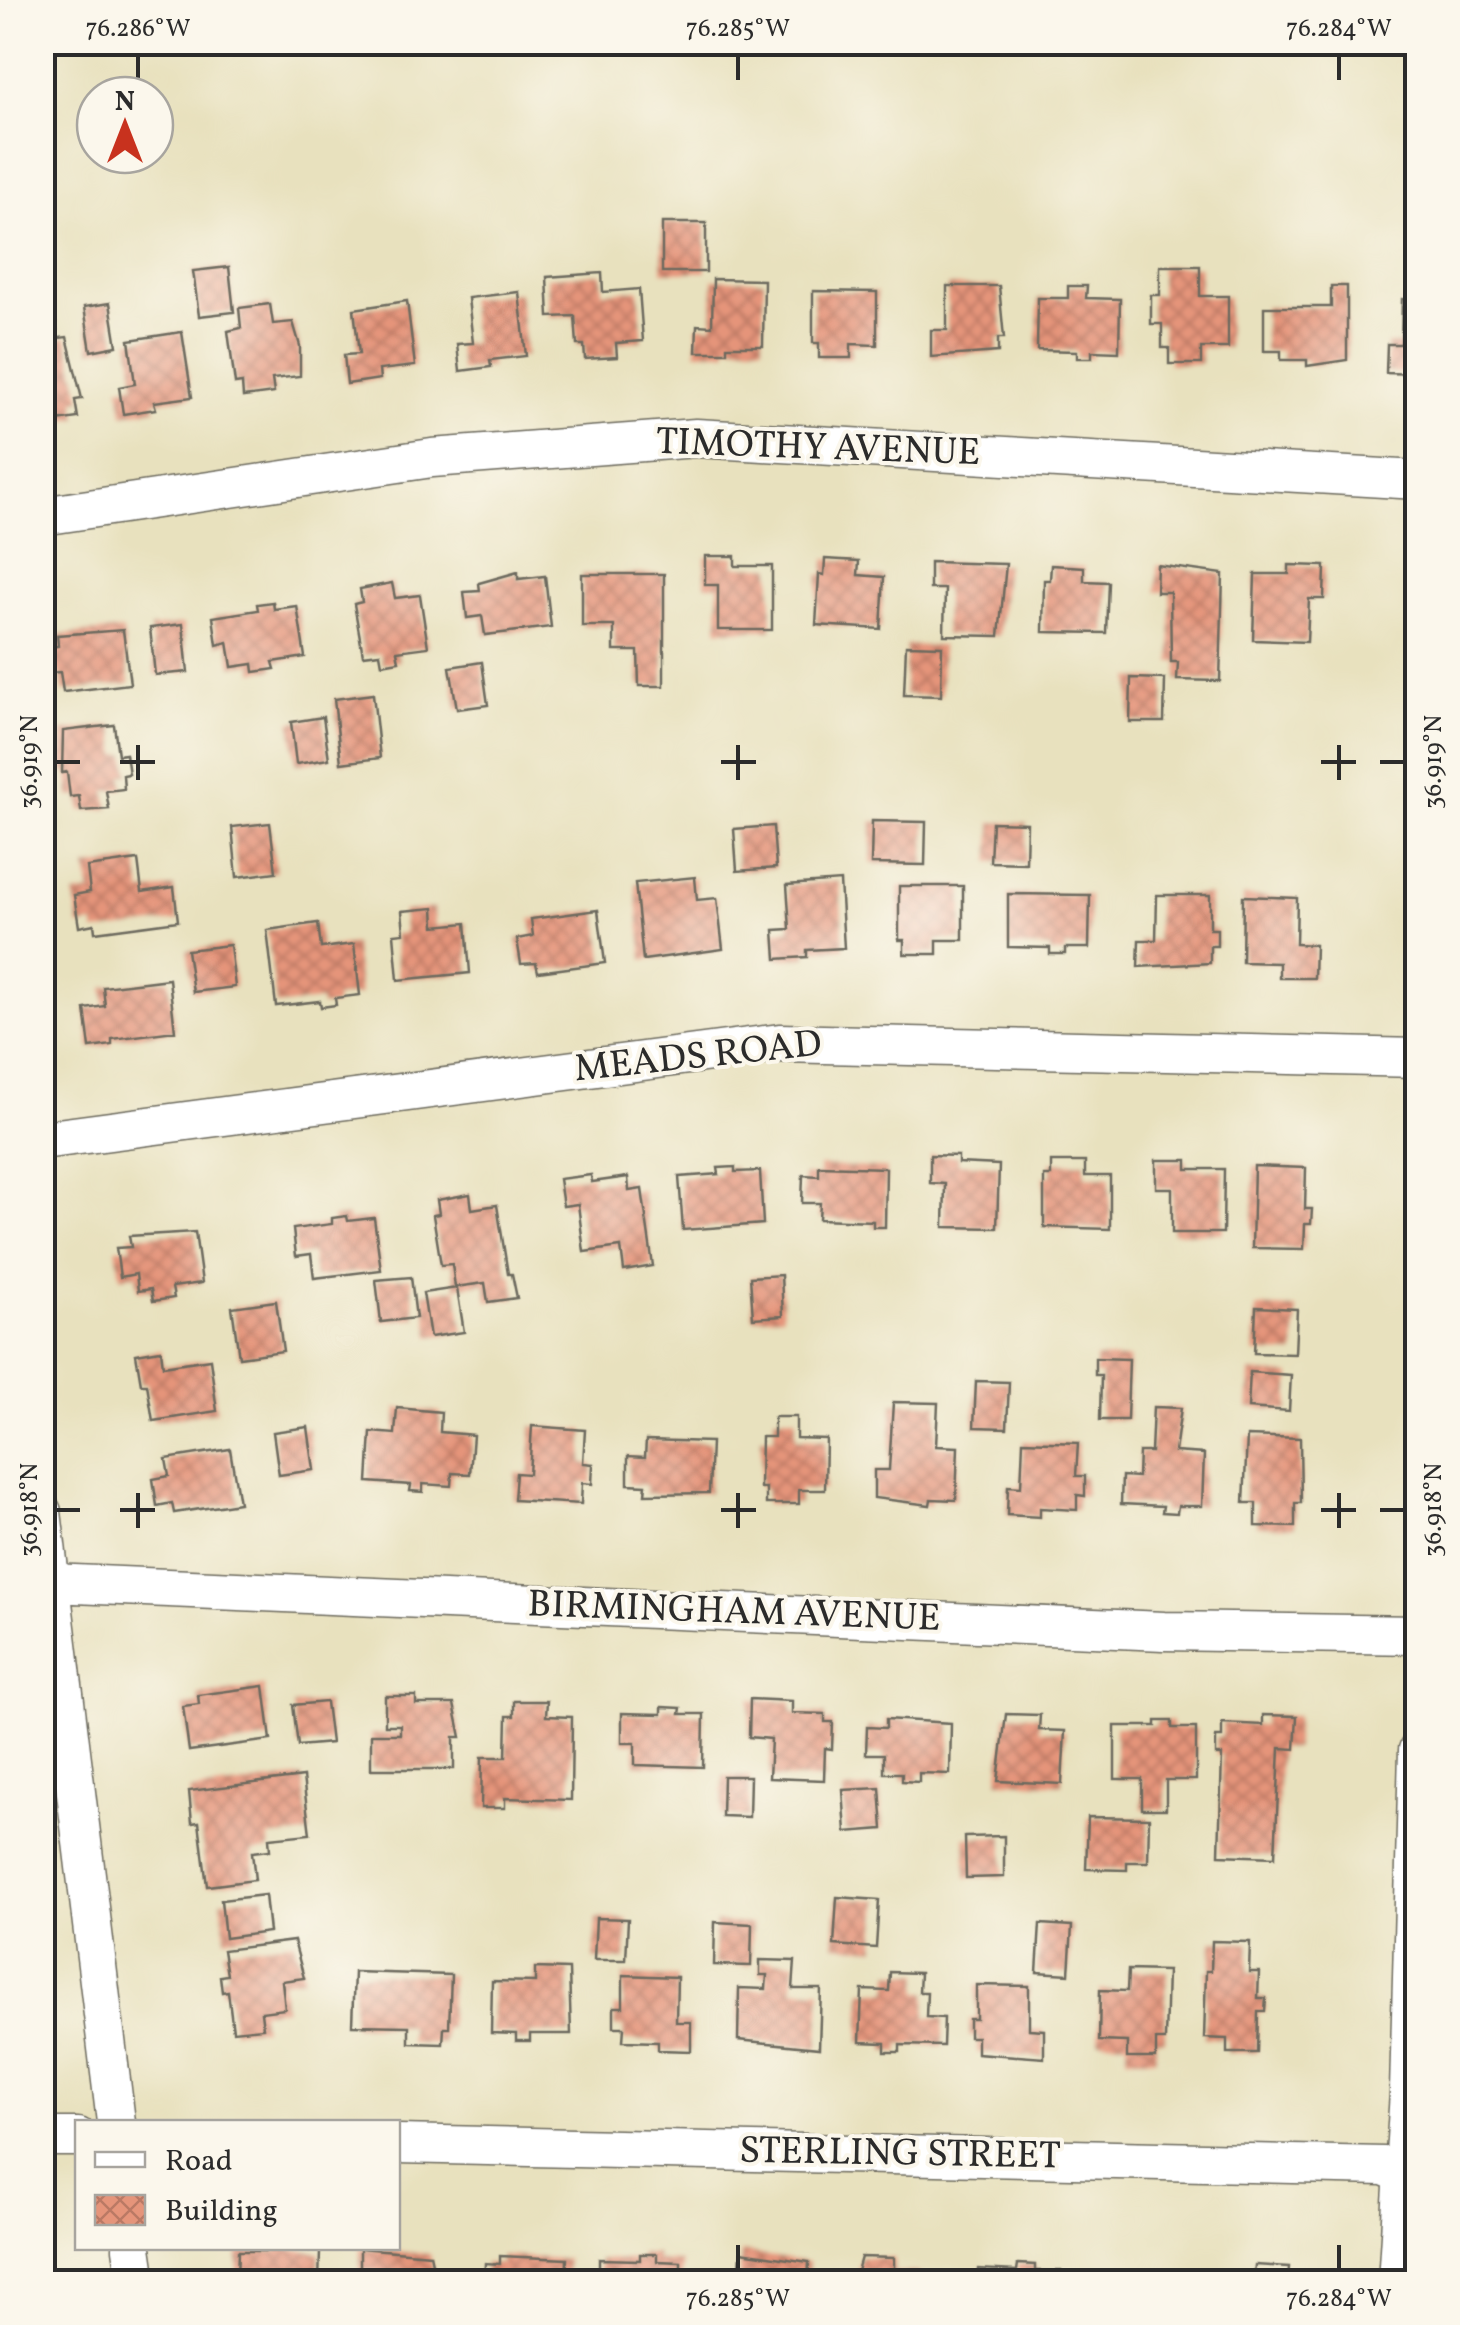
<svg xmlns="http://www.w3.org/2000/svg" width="1460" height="2325" viewBox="0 0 1460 2325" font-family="Vollkorn,serif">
  <defs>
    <pattern id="building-cross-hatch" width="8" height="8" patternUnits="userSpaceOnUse" patternTransform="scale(2.5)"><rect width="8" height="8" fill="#e5947a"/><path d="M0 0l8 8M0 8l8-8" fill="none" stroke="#ba7964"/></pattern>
  </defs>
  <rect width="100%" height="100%" fill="#fbf7ec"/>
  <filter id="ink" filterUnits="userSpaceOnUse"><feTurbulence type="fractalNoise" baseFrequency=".01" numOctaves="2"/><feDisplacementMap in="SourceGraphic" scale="20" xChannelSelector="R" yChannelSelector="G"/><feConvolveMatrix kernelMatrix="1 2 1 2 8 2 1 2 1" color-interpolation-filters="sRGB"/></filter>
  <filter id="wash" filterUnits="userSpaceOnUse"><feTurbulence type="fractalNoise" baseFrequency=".0048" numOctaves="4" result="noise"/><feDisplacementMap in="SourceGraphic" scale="40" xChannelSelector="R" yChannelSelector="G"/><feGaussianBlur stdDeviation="2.25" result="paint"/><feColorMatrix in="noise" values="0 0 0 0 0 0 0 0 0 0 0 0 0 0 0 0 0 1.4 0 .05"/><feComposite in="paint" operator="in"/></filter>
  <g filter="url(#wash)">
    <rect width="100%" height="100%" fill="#e8e1be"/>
    <g id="blocks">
      <path fill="url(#building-cross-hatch)" d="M662 223H706V272H662Z
        M1160 266H1200V296H1228V348H1201V364H1169V348H1162V324H1151V295H1160Z
        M229 267 234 312 199 316 193 271Z
        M602 273 603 292 639 289 643 341 616 343 617 357 585 359 584 345H577L575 316 549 317 547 277Z
        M713 279 764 280 763 346H727V352H696L697 325 712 326Z
        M51 286 57 331 42 333V287Z
        M947 286H999L1004 338H998V352L931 357V330H947Z
        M1068 286H1087L1086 298 1120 299 1119 352 1092 351V358H1077V351L1037 350 1038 298H1068Z
        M1331 286H1347V360L1307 366V360H1281V351H1264V307H1331Z
        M813 291 877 292V345L851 344V358H819V343H813Z
        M519 292 526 356 490 360 491 367 460 371 457 344 473 343 468 298Z
        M1402 299 1418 300 1417 374 1386 373 1387 344H1401Z
        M407 301 415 366 379 370 380 379 347 384 344 355 359 354 354 309Z
        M110 303 117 346 91 351 84 307Z
        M270 304 273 324 293 322 300 346V376L272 379 274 393 243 397 242 383 235 384 228 331 241 328 239 308Z
        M182 332 192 397 154 402 156 409 123 414 119 387 135 384 129 340Z
        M67 337 82 399 75 400 78 418 42 423V340Z
        M705 556H735V566H772V630H718V585H705Z
        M825 559 859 561 858 575 884 577 881 629 816 625 819 574 824 575Z
        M930 562 1006 564 999 636 944 635 945 589H930Z
        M1051 565 1084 567V581L1108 582 1106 633 1043 632 1044 580H1050Z
        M1157 565 1223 574 1220 681 1177 680 1178 662H1171L1170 592H1156Z
        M1289 565 1325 566 1324 599H1309L1307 642 1253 640 1255 574H1289Z
        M518 572V579L545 576 551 627 485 635 482 616 467 618 464 592 480 591 479 583Z
        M582 574H664V686H639L638 651H614V626H582Z
        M392 583 395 598 420 595 428 647 397 651 399 661 382 664 380 653 363 655 354 604 362 602 360 589Z
        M273 602 274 609 297 606 305 657 273 662 275 669 254 672 253 664 232 667 228 642 217 645 213 617 258 610 257 604Z
        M183 624 188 672 155 675 150 628Z
        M123 630 130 684 63 692 60 672 47 673 43 648 58 646 57 635Z
        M906 645 942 646 941 696 904 695Z
        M482 662 488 705 457 709 450 667Z
        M1131 678 1165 679 1164 722H1130Z
        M373 694 380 758 341 763 334 699Z
        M323 717 329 759 296 764 291 722Z
        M114 725 118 755 126 754 129 774 123 775 124 789 106 791 109 809 81 811 79 796 70 797 67 772 62 773 63 731Z
        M872 821 926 822 925 865 871 864Z
        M992 822 1027 823 1026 863 990 862Z
        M270 823 276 872 237 877 232 827Z
        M773 826 776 868 737 871 734 829Z
        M138 860 142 892 174 887 178 921 95 932 94 924 79 927 74 895 90 892 87 867Z
        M695 877 697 900 717 898 723 949 643 960 635 883Z
        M840 881 844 948 807 950V957L776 959 774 930 790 929 787 885Z
        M899 886H963V940H937V954H904V940H899Z
        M1008 894 1090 895 1089 948H1065V954H1050V948L1008 947Z
        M1157 895H1210V929H1217V946H1210V963L1138 967 1139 940H1156Z
        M1243 896 1297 898 1296 944 1315 945 1314 978H1279V963L1242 962Z
        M434 908 435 926 466 923 470 973 398 980 394 934 404 933 402 911Z
        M598 910 605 963 538 972 536 963 521 964 517 939 533 936 531 919Z
        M318 923 321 948 354 944 360 995 335 998 336 1005 321 1007 320 1001 276 1006 267 930Z
        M230 945 235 987 193 992 187 950Z
        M169 979 175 1031 112 1039V1045L90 1048 85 1009 105 1006 103 987Z
        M930 1155 958 1156V1163L999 1165 997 1228 944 1227 945 1184 930 1183Z
        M1156 1160H1187V1169H1224L1223 1233H1172V1188H1156Z
        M1051 1162H1085V1176H1110V1229L1044 1227V1176H1051Z
        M819 1166 886 1168 885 1227H873V1221L819 1219 820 1203H802L803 1175 819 1176Z
        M1254 1166 1306 1168 1305 1209H1312L1311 1224H1305L1304 1249 1252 1248Z
        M735 1167V1172L760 1171 763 1224 683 1230 679 1177 719 1174 718 1168Z
        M591 1175 592 1182 628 1177 629 1191 642 1189 653 1266 624 1271 621 1247 584 1252 578 1204 563 1206 559 1179Z
        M470 1194 472 1209 497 1205 508 1274H512L517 1298 488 1302 485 1283 455 1287 452 1264 441 1265 433 1215 439 1214 437 1200Z
        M347 1216 348 1221 374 1218 381 1270 314 1278 311 1254 296 1256 293 1229 332 1224V1218Z
        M195 1232 202 1283 172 1287 174 1298 153 1301 151 1289 138 1291 136 1274 120 1277 116 1248 131 1247 129 1236Z
        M781 1275 783 1316 753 1318 750 1277Z
        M411 1277 416 1318 381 1322 376 1280Z
        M457 1288 464 1332 430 1337 423 1293Z
        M276 1301 283 1351 239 1357 232 1307Z
        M1256 1307 1297 1309 1295 1354 1254 1353Z
        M161 1350 163 1366 210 1359 217 1411 153 1421 147 1384H141L136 1354Z
        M1095 1358 1129 1359 1127 1420H1100L1101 1375H1095Z
        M1250 1372 1291 1375 1289 1411 1248 1408Z
        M976 1381 1009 1382 1007 1428 974 1427Z
        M893 1402 938 1403 936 1446 958 1447 956 1500 931 1499 930 1505 874 1498V1470H889Z
        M1153 1407 1181 1408 1175 1452 1204 1454 1202 1506H1178L1177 1513 1162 1512 1163 1506 1121 1504 1122 1476 1138 1477 1139 1452H1151Z
        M397 1408 441 1412 440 1432 473 1435 470 1474 452 1473 451 1486 423 1484V1492L410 1491 411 1485 368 1482 371 1432 395 1434Z
        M774 1417H796V1438L826 1439 825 1490H799V1504H766V1488H760L761 1437H774Z
        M532 1426 585 1430 583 1463 593 1464 592 1484 582 1483 581 1504 514 1500 516 1473 529 1474Z
        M308 1427 314 1470 279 1475 273 1432Z
        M1247 1436 1300 1438 1301 1503H1295V1527L1256 1526V1503H1244Z
        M646 1440 711 1442 709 1493 645 1494 646 1485 628 1484V1456L645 1457Z
        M1023 1441 1078 1443 1076 1476H1085V1496L1077 1495V1510L1040 1508V1517L1007 1515 1008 1486 1021 1487Z
        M230 1449 239 1503 174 1513 172 1503 157 1506 153 1479 169 1476 166 1459Z
        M264 1686 271 1740 189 1751 183 1706 199 1704 198 1695Z
        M385 1696H416V1704H454L461 1737H454V1769H371V1734H400V1725H385Z
        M750 1699 792 1701V1713L825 1714V1722H833L832 1749 825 1748 824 1780 769 1778 771 1739 749 1737Z
        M514 1701H547L546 1716 572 1717 571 1800 505 1798V1808H481L482 1757H506L507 1716H514Z
        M326 1702 331 1743 298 1746 293 1705Z
        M662 1707 681 1708 680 1714H704L703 1767 635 1765V1743H622V1713L662 1714Z
        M1006 1714 1040 1715 1039 1730 1065 1731 1062 1784 998 1781Z
        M1263 1715 1297 1716 1295 1749 1280 1748 1275 1857 1219 1855 1222 1755H1216V1737H1222V1723L1263 1725Z
        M886 1719 951 1723 950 1774 919 1773V1782L902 1781V1773H884V1754H866L867 1727 886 1728Z
        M1156 1721H1172V1728H1196V1780H1166V1809H1142V1779H1115V1726H1156Z
        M723 1776H750L749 1817 722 1816Z
        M303 1777 310 1834 269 1838 270 1850 252 1852 255 1880 207 1886 199 1822 192 1823 189 1791Z
        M880 1788 883 1829 846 1832 843 1790Z
        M1088 1817 1149 1818 1148 1862H1127V1870L1086 1869Z
        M1004 1836V1877L966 1878 965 1837Z
        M265 1895 269 1932 225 1938 221 1900Z
        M837 1897 879 1900 876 1948 834 1945Z
        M596 1918 628 1919 626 1960H594Z
        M715 1922 752 1924 751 1966 714 1965Z
        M1040 1924 1072 1926 1069 1974 1037 1972Z
        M294 1941 304 1978 282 1981 285 2009 261 2012 263 2028 233 2031 228 1991 222 1992 220 1976 227 1975 223 1950Z
        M1212 1941 1250 1942 1249 1972H1259L1258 1998H1266L1265 2012H1258L1257 2053H1227V2039L1204 2038 1206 1971H1211Z
        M760 1960 795 1961 793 1989H821L819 2048 738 2040 739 1988 766 1989 767 1975H760Z
        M535 1968 569 1969 571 2034H530V2041H516V2034L491 2033 492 1981 535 1982Z
        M1128 1970 1167 1971 1165 2040H1156V2058H1127V2042L1099 2041 1100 1990 1127 1991Z
        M354 1972 451 1975 449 2028H444L443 2044 409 2043V2026L352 2025Z
        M890 1972 920 1973 919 1992H927L926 2017 944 2018 943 2046 900 2045V2052H885V2043L860 2042 862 1990 889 1991Z
        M623 1975 677 1977 676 2022H691V2051L658 2050V2042L623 2041 624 2027H614V2007H623Z
        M976 1985 1029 1986V2029L1044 2030V2058L977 2053V2037H969V2019H976Z
        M278 2248 320 2252 319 2282 237 2279 238 2251H278Z
        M360 2248 430 2254 436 2282H376L377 2271 360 2270Z
        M741 2252 809 2262 808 2282 739 2281Z
        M640 2254H657V2261L681 2262V2282H599V2259L640 2260Z
        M500 2256 567 2259 566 2282H484L485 2263 500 2264Z
        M861 2257 894 2258V2272L920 2273 919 2282H854Z
        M1018 2264 1035 2265V2271H1061L1060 2282H977L978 2269 1017 2271Z
        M1255 2265 1289 2267 1288 2282H1219V2273L1254 2274Z
        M1109 2273 1174 2275V2282H1109Z"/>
    </g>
  </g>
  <g filter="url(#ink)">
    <use href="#blocks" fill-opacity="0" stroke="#6d6b5e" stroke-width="2.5"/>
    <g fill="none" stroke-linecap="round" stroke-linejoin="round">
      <g stroke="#6d6b5e" stroke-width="41">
        <path id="street" d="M42 516 432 458 696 438 1418 480
          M42 1140 780 1043 1418 1058
          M42 1512 116 2122
          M51 1583 1164 1631 1418 1635
          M42 2137H78
          M398 2144 1384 2166 1401 2173
          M132 2248 137 2282
          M1397 2282 1409 2092 1418 1750"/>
      </g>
      <use href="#street" stroke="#fff" stroke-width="38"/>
    </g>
  </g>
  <path fill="none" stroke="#2b2b2b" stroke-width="4" d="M138 55V80M738 55V80M1339 55V80M138 745V780M738 745V780M1339 745V780M55 762H80M120 762H155M721 762H756M1321 762H1356M1380 762H1405M138 1493V1528M738 1493V1528M1339 1493V1528M55 1510H80M120 1510H155M721 1510H756M1321 1510H1356M1380 1510H1405M738 2245V2270M1339 2245V2270"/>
  <g text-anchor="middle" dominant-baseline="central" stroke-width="8" stroke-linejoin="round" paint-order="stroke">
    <g font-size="38" fill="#2b2b2b" stroke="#fbf7ec">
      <text transform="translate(818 449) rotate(2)">TIMOTHY AVENUE</text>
      <text transform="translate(698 1058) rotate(-6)">MEADS ROAD</text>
      <text transform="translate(734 1613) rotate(2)">BIRMINGHAM AVENUE</text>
      <text transform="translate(900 2155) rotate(1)">STERLING STREET</text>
    </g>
  </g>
  <rect width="1460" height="2325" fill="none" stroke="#fbf7ec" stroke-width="110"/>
  <rect x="75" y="2120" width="325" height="130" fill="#fbf7ec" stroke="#a8a59f" stroke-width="2.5"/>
  <rect x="95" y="2152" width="50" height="15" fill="#ffffff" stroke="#a8a59f" stroke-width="2.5"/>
  <text x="165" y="2170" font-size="30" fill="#2b2b2b">Road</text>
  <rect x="95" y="2195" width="50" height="30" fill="url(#building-cross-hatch)" stroke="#a8a59f" stroke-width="2.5"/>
  <text x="165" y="2220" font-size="30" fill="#2b2b2b">Building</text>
  <g transform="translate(125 125)"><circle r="48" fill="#fbf7ec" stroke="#a8a59f" stroke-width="2.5"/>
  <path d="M0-8L18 38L0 25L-18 38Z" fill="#c8321e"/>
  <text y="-15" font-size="28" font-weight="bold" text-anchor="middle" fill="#2b2b2b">N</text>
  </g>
  <rect x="55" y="55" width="1350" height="2215" fill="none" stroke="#2b2b2b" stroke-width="4"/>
  <g font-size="25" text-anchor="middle" fill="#2b2b2b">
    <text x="138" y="36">76.286°W</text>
    <text x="738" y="36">76.285°W</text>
    <text x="1339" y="36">76.284°W</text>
    <text transform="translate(28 762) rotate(-90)" y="9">36.919°N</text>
    <text transform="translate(1432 762) rotate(-90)" y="9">36.919°N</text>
    <text transform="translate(28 1510) rotate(-90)" y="9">36.918°N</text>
    <text transform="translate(1432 1510) rotate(-90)" y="9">36.918°N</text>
    <text x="738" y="2306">76.285°W</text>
    <text x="1339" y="2306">76.284°W</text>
  </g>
</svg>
